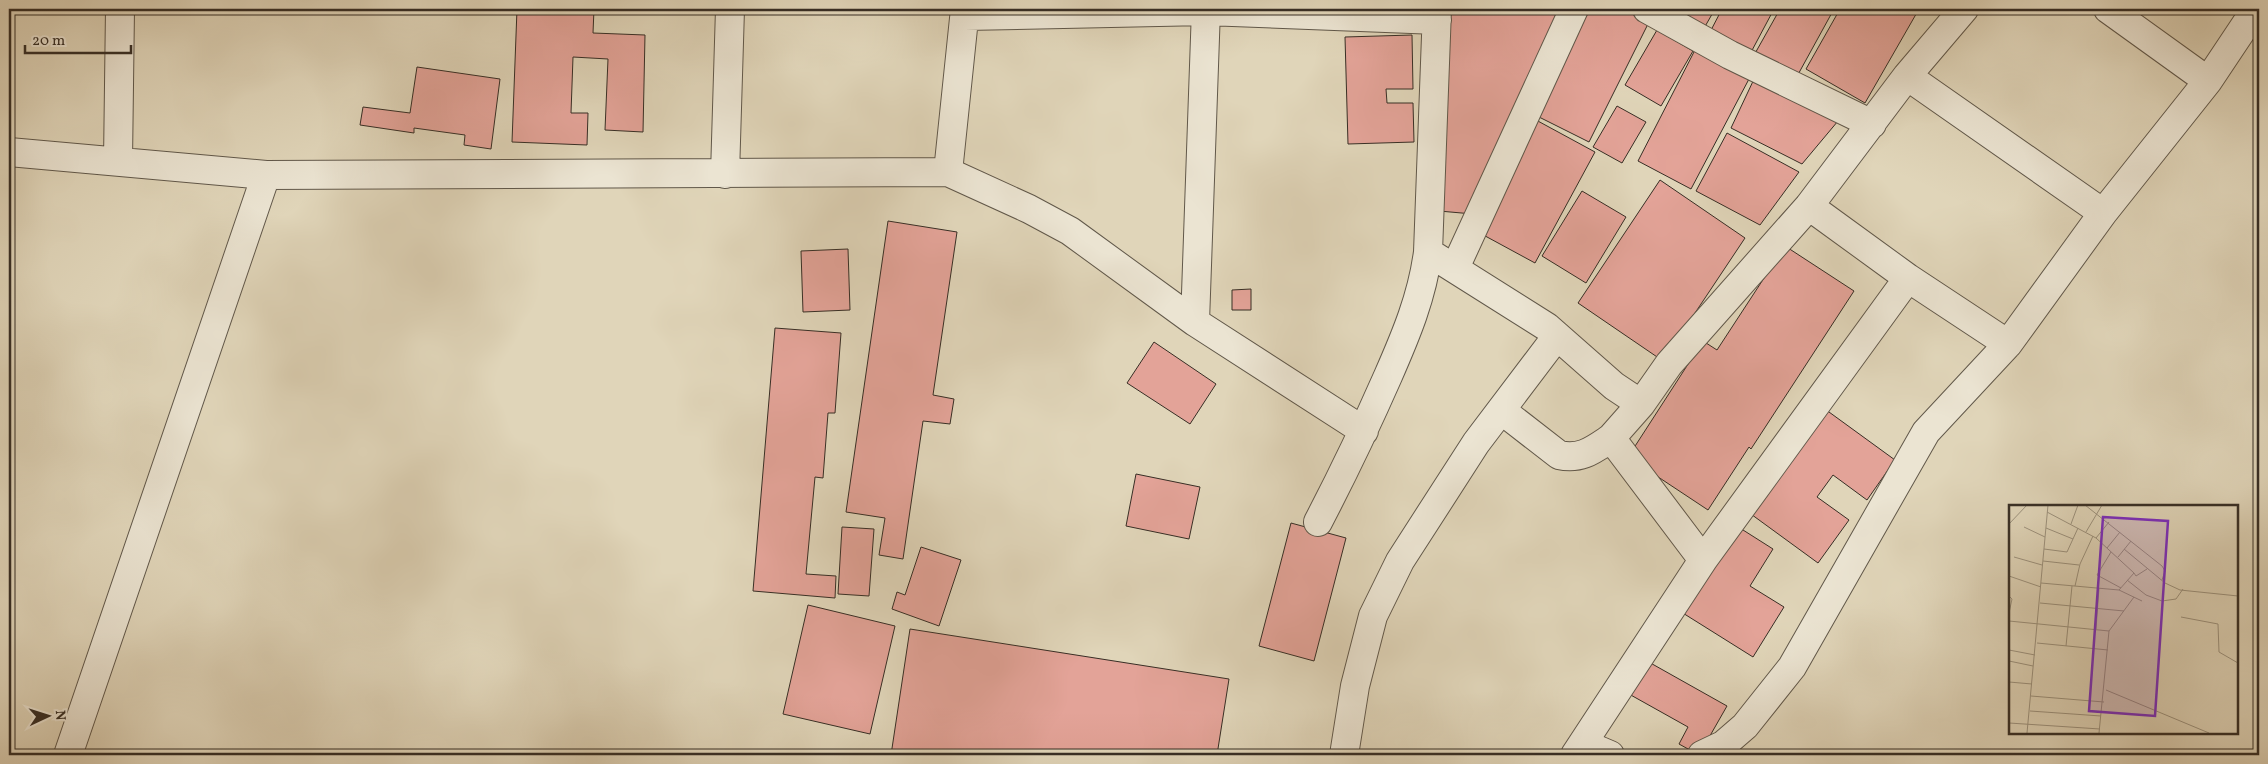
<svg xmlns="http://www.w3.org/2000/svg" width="2268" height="764" viewBox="0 0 2268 764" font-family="Vollkorn,serif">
  <rect width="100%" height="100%" fill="#e0d5b9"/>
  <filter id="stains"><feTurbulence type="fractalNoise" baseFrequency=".004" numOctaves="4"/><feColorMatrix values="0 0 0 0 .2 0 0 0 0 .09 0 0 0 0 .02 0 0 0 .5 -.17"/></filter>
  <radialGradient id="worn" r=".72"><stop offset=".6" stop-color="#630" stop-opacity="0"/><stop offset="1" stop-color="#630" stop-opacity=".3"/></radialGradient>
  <path fill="#e3a398" stroke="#372e25" d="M517 9H594L593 33 645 35 643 132 605 130 608 59 573 57 571 113H588L587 145 512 142Z
    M1451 9H1563L1473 214 1439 211Z
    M1588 9H1622L1649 22 1589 142 1535 115Z
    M1666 9H1715L1703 30Z
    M1722 9H1774L1749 56 1709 34Z
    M1780 9H1834L1795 80 1753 57Z
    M1840 9H1919L1865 103 1806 69Z
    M1657 30 1693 51 1661 106 1625 85Z
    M1412 35 1413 89H1386L1387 103H1413L1414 142 1348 144 1345 37Z
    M1695 50 1749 79 1691 189 1638 161Z
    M417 67 500 79 491 149 464 145 465 135 414 128V133L360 125 363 107 410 113Z
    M1755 77 1838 121 1802 164 1731 128Z
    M1617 106 1646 122 1622 163 1593 147Z
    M1536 120 1595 152 1535 263 1476 231Z
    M1727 133 1799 172 1760 225 1696 191Z
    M1660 180 1745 238 1663 361 1578 303Z
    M1582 191 1626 217 1586 283 1542 256Z
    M888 221 957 232 933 395 954 399 950 424 923 421 903 559 879 555 885 518 846 512Z
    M1785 246 1854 291 1751 449 1749 447 1708 510 1628 457 1703 341 1717 350Z
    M848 249 850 310 803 312 801 251Z
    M1251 289V310H1232V290Z
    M775 328 841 333 835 413H828L823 478 815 477 806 574 836 576 835 598 753 591Z
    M1154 342 1216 384 1190 424 1127 383Z
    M1818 404 1895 460 1867 500 1833 475 1817 497 1849 520 1818 563 1744 509Z
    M1136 474 1200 487 1189 539 1126 526Z
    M1291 523 1346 538 1314 661 1259 646Z
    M1732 523 1773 549 1750 586 1784 607 1753 657 1678 610Z
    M842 527 874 529 869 596 838 594Z
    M921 547 961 560 939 626 892 609 897 592 905 595Z
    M808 605 895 626 870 734 783 714Z
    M910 629 1229 679 1217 755H891Z
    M1638 656 1727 706 1699 755 1679 744 1688 727 1620 689Z"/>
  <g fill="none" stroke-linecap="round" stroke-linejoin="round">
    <g stroke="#61584a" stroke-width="30">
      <path id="street" d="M1647 9 1730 55 1872 124
        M2108 9 2208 81
        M965 16 1206 11 1437 20
        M1907 76 2103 213
        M9 152 266 175 948 172 1029 209 1070 231 1195 322 1364 431
        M118 161 120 9
        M948 172 965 9
        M725 174 730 9
        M1809 206 1908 278 2008 344
        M1428 252 1547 327 1614 386 1641 404 1669 364 1809 206 1907 76 1964 9
        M1455 268 1574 9
        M1195 322 1206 9
        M1641 404 1611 438 1703 560
        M1501 410 1559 455C1581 460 1593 450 1611 438
        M1318 522C1343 474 1366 426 1388 376 1406 335 1422 297 1428 252L1437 9
        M1584 744 1610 755
        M68 755 266 175
        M1344 755 1355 686 1373 616 1400 561 1476 443 1557 336
        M1575 755 1703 560 1908 278
        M1702 755 1723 745 1745 726 1792 667 1926 432 2008 344 2103 213 2208 81 2256 9"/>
    </g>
    <use href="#street" stroke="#ebe4d2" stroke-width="28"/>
  </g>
  <g transform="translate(2009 505)">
    <rect width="229" height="229" fill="#e0d5b9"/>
    <path fill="none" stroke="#9c927e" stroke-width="1" d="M76 0 153 61 156 66 153 75M38 7 87 33 125 68 110 85M0 19 18 0M62 19 69 0M15 22 36 32M37 23 64 34M77 27 93 0M87 33 100 17M98 43 111 27M35 44 58 47 69 23M115 44 156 78 171 85 229 91M102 47 88 70 112 83M5 52 33 60M109 52 122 36M34 56 70 60M125 68 127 71 138 64M0 71 32 82M118 75 137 90 153 96 167 94 174 84M32 78 110 85 133 96M66 81 71 59 84 31M0 91 3 94 0 108M31 98 115 106M172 112 209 119 210 147 229 158M0 116 100 126M87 124 90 83M28 138 99 145M57 141 63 81M0 145 26 150M0 156 24 161M0 177 23 179M97 185 200 228M22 191 95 197M21 206 92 211M0 218 91 224M18 228 39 0M90 228 100 126 125 92"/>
    <path fill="#7b2cbf" fill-opacity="0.15" stroke="#7b2cbf" stroke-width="2.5" d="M94 12 159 16 146 211 80 206Z"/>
    <rect width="229" height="229" fill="none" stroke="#372e25" stroke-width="2.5"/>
  </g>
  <rect width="2268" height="764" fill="none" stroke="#e0d5b9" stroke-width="30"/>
  <rect x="10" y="10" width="2248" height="744" fill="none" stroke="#372e25" stroke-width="2.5"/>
  <rect x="15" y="15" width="2238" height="734" fill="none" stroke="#372e25"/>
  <g transform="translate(48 716) rotate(86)" stroke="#ebe4d2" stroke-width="4" paint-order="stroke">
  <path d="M0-4L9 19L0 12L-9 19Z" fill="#372e25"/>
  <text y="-8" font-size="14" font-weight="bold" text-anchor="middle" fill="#372e25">N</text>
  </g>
  <path d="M25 45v8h106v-8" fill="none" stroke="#372e25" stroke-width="2.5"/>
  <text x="32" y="45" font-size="15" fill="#372e25" stroke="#ebe4d2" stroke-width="4" paint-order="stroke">20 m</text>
  <rect width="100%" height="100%" filter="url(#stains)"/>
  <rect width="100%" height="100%" fill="url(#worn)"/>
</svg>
